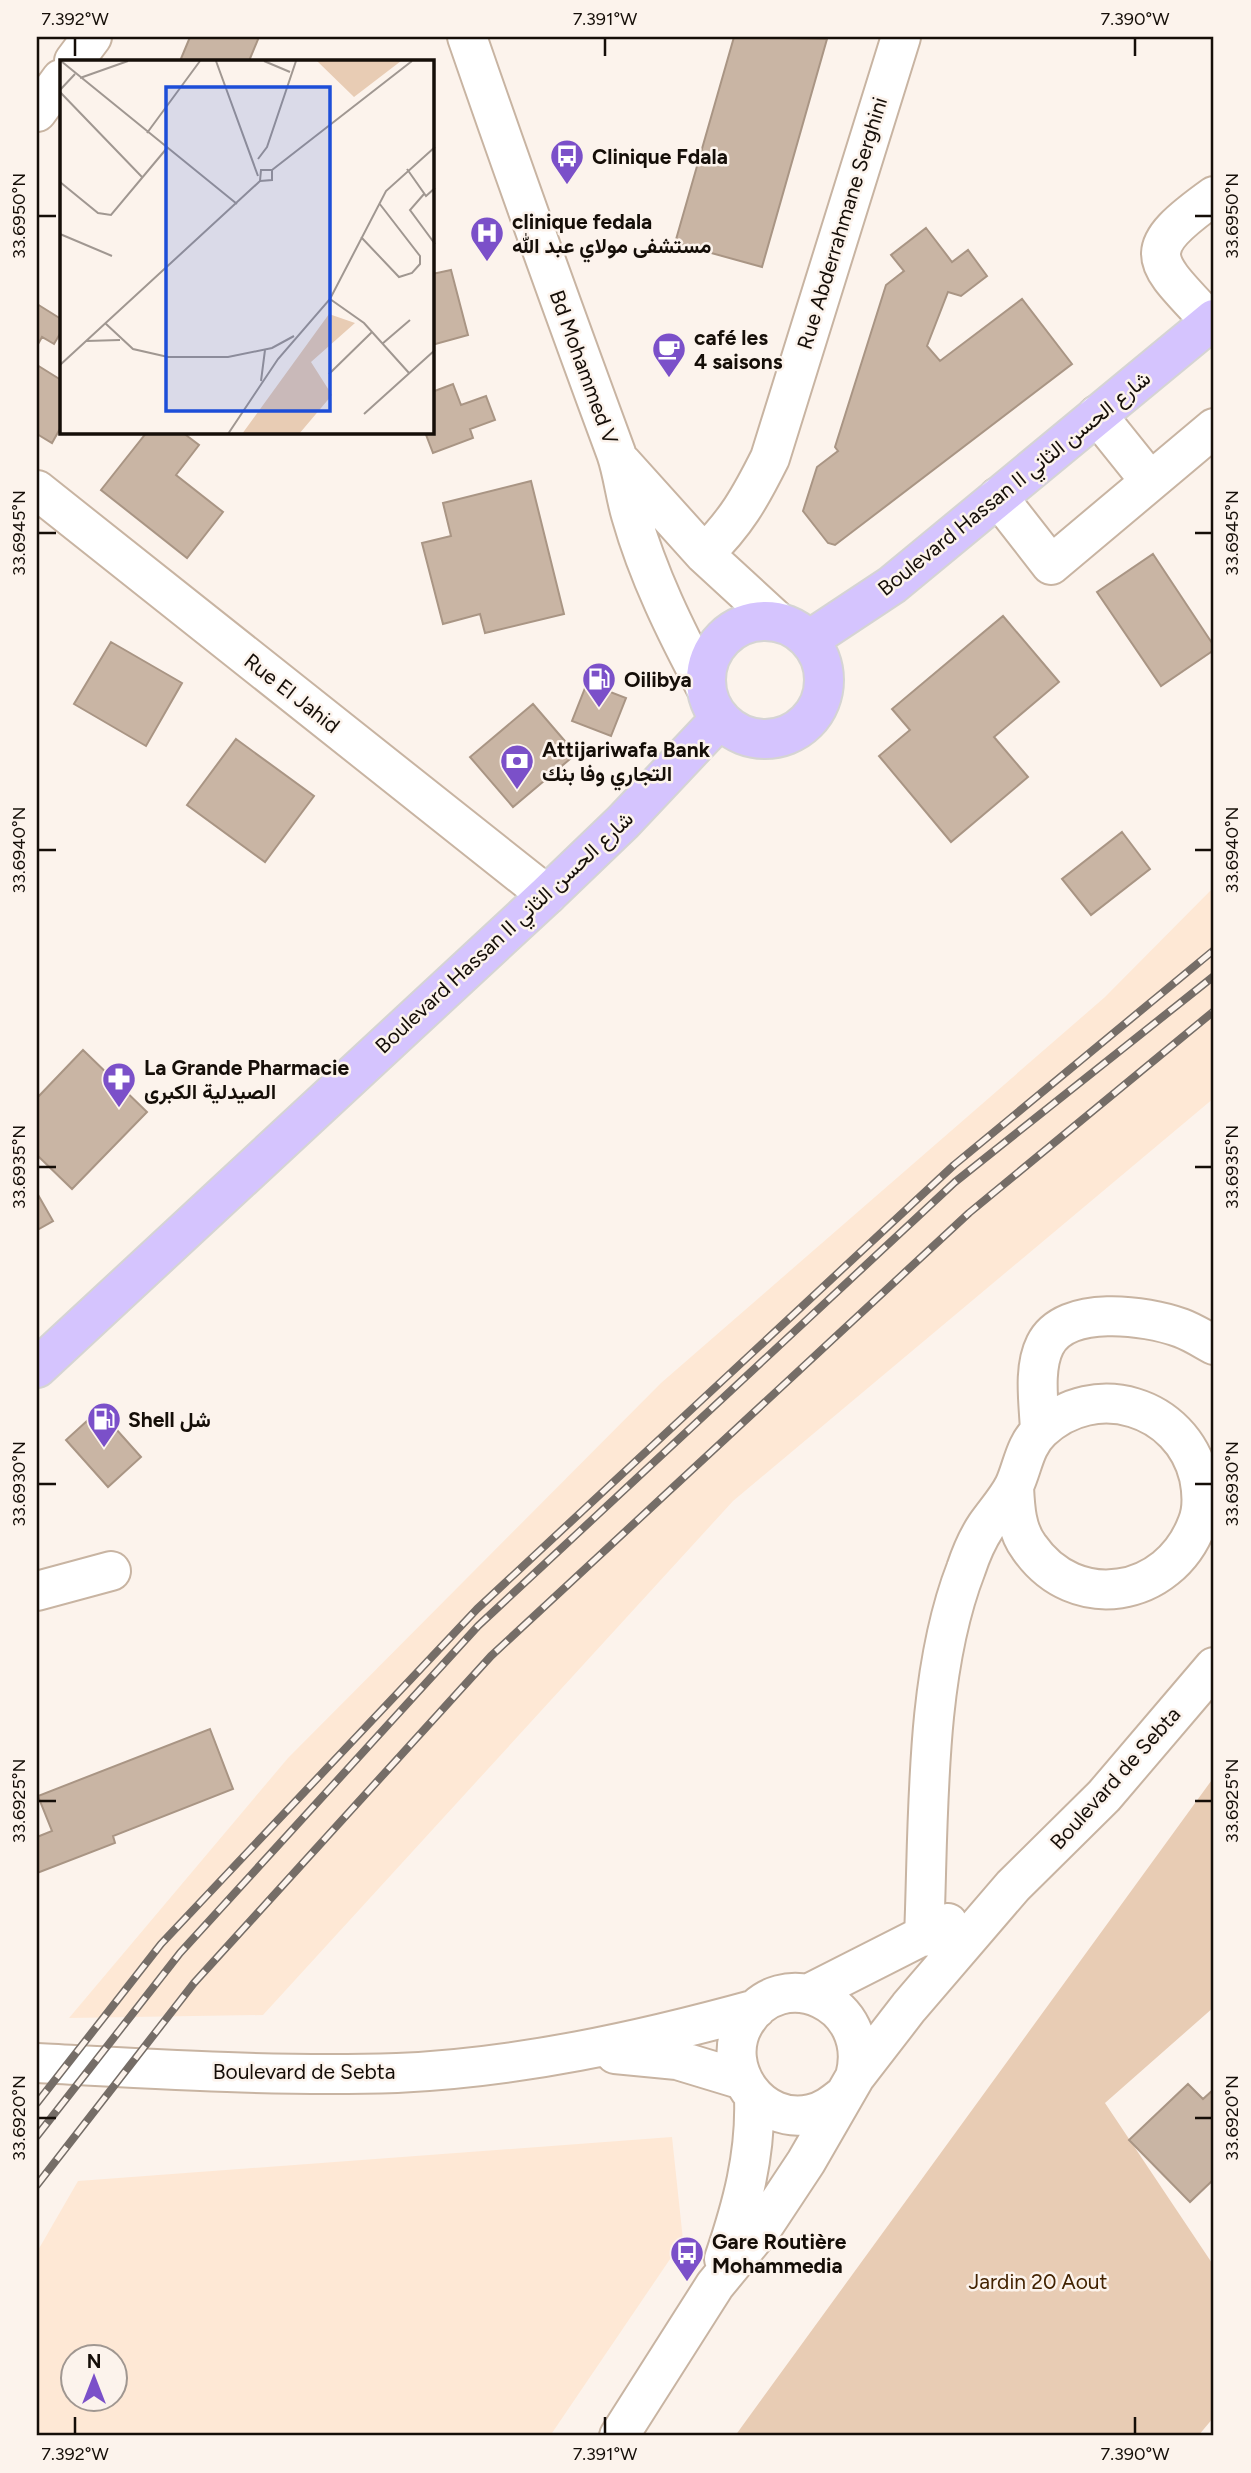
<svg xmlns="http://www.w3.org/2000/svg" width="1251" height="2473" viewBox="0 0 1251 2473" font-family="Figtree,Vazirmatn,sans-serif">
  <rect width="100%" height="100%" fill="#fcf3ec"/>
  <path fill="#fee8d5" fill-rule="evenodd" d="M1214 887V1098L733 1501 263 2015 69 2018 288 1758 661 1383 1105 997Z
    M672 2137 683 2240 550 2436H37V2252L78 2181ZM74 2358H116V2400H74Z"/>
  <path fill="#e8ccb4" d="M1214 1777V2007L1105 2103 1214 2266V2417L1198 2436H735Z"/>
  <path fill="#c9b5a4" stroke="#a99584" stroke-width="2" d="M190 37H259L249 61H180Z
    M734 37 827 39 762 267 675 243Z
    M926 228 952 262 968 250 987 276 961 296 948 292 927 346 940 361 1022 299 1072 364 835 545 828 543 803 511 817 467 838 451 835 447 886 285 904 271 891 255Z
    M451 270 468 335 432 345V274Z
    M37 304 61 319V332L54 344 42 337 37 346Z
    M37 365 61 380V427L52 443 37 434Z
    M453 384 461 405 486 396 495 420 470 429 473 438 433 453 425 432H432V392Z
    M147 432H182L199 445 176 475 223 512 187 558 101 490Z
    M531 481 564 614 485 633 480 614 443 624 422 543 451 536 443 503Z
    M1153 554 1214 646V650L1161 686 1097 592Z
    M1003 616 1059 682 994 737 1028 777 951 842 879 756 910 730 892 709Z
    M111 642 182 683 146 746 74 704Z
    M587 683 626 698 611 736 572 721Z
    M533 704 576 754 513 807 470 757Z
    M236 739 314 796 265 862 187 805Z
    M1122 832 1150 869 1091 915 1062 879Z
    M83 1050 147 1112 72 1189 37 1155V1098Z
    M37 1193 53 1221 37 1230Z
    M99 1410 141 1457 108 1487 66 1440Z
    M210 1729 233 1789 113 1836 115 1843 37 1873V1837L52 1831 38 1796Z
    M1188 2084 1203 2099 1214 2089V2179L1190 2202 1129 2140Z"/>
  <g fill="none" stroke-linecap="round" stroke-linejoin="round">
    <g stroke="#c8b4a2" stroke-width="42">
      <path id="minor" d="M467 37C515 176 565 315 616 453 623 473 625 495 631 515 648 575 676 632 705 686
        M74 61 92 37
        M37 112 61 79
        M1211 322C1152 259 1136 252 1214 196
        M1097 415 1150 481
        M622 463 704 554 778 622
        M37 490 547 895
        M998 497 1051 565 1214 428
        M704 554C736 523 750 498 770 458L901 37
        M1040 1431C1039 1404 1033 1369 1045 1345 1065 1304 1146 1315 1181 1328 1192 1332 1203 1339 1214 1345
        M37 1591 111 1571
        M924 1937C929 1821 924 1677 966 1569 971 1554 978 1538 986 1526 995 1513 1007 1500 1014 1486 1023 1467 1024 1446 1041 1430 1095 1379 1182 1406 1199 1477 1202 1492 1203 1510 1197 1524 1169 1598 1075 1614 1029 1547 1016 1530 1015 1507 1014 1487
        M808 1994 948 1923
        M615 2054 677 2060 743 2080
        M37 2063C156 2069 277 2077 397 2073 517 2068 640 2041 756 2009
        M855 2077 909 2007 1013 1886 1104 1796 1214 1667
        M724 2259C742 2206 756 2155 754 2098
        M619 2436 715 2285 765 2224 806 2162 855 2077C875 2003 781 1960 744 2024 719 2068 761 2126 811 2114 824 2111 833 2104 843 2096"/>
    </g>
    <g stroke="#d5d4d3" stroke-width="42">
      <path id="major" d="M706 680a59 59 0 1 1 118 0a59 59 0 1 1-118 0Z
        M809 640 892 585 1214 319
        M37 1368 547 895 623 822 720 719"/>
    </g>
    <use href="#minor" stroke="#fff" stroke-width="38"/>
    <use href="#major" stroke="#d5c4fe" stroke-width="38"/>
    <g stroke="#756d67" stroke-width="8">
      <path id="rail" d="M37 2103 161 1944 477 1609 954 1165 1214 950
        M37 2136 180 1953 478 1626 955 1182 1214 976
        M37 2185 194 1983 491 1656 969 1213 1214 1011"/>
    </g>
    <use href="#rail" stroke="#fcf3ec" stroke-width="5" stroke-dasharray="16" stroke-linecap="butt"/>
  </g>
  <path fill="none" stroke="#150e08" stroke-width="2.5" d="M75 38V56M605 38V56M1135 38V56M38 216H56M1195 216H1212M38 533H56M1195 533H1212M38 850H56M1195 850H1212M38 1167H56M1195 1167H1212M38 1484H56M1195 1484H1212M38 1801H56M1195 1801H1212M38 2118H56M1195 2118H1212M75 2417V2434M605 2417V2434M1135 2417V2434"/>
  <defs>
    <g id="bus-pin" transform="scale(1.75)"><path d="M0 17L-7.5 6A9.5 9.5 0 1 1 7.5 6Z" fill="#7b50c9" stroke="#fcf3ec"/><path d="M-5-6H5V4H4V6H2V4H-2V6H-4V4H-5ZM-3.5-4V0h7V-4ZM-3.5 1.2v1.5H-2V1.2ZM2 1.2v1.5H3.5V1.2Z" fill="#fff"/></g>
    <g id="hospital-pin" transform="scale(1.75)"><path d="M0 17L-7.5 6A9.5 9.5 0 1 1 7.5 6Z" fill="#7b50c9" stroke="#fcf3ec"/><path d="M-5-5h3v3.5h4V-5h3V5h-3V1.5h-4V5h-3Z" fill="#fff"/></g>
    <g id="cafe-pin" transform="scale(1.75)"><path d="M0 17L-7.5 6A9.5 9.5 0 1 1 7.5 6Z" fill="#7b50c9" stroke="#fcf3ec"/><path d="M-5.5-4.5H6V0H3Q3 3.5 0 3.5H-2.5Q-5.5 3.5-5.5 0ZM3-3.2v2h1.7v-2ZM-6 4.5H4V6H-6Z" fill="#fff"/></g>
    <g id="fuel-pin" transform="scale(1.75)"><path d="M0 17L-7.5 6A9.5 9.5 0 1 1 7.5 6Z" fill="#7b50c9" stroke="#fcf3ec"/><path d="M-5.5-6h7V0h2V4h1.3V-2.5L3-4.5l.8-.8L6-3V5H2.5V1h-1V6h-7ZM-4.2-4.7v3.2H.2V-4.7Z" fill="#fff"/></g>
    <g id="bank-pin" transform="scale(1.75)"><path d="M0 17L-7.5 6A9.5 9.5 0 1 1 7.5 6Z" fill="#7b50c9" stroke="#fcf3ec"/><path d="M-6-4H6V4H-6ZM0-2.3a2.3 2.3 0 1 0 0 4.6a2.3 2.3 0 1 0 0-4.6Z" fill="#fff"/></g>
    <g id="pharmacy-pin" transform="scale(1.75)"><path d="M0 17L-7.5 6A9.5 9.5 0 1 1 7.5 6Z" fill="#7b50c9" stroke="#fcf3ec"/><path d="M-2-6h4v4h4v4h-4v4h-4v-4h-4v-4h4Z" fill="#fff"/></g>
  </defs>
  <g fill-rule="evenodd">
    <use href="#bus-pin" x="567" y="156"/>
    <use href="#hospital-pin" x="487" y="233"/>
    <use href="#cafe-pin" x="669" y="349"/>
    <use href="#fuel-pin" x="599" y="679"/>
    <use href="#bank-pin" x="517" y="761"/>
    <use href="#pharmacy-pin" x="119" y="1079"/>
    <use href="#fuel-pin" x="104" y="1419"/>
    <use href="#bus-pin" x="687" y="2253"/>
  </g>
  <g text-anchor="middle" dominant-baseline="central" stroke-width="5" stroke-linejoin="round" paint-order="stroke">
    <g font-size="21" font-weight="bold" fill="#150e08" stroke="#fcf3ec" text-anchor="start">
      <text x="592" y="156">Clinique Fdala</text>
      <text x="512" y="221">clinique fedala<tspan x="512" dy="24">مستشفى مولاي عبد الله</tspan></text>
      <text x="694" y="337">café les<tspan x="694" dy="24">4 saisons</tspan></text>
      <text x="624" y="679">Oilibya</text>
      <text x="542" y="749">Attijariwafa Bank<tspan x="542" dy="24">التجاري وفا بنك</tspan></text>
      <text x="144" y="1067">La Grande Pharmacie<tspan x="144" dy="24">الصيدلية الكبرى</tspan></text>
      <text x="128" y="1419">Shell شل</text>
      <text x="712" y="2241">Gare Routière<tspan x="712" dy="24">Mohammedia</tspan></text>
    </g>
    <g font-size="21" fill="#150e08" stroke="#fcf3ec">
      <text transform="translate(842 223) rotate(-73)">Rue Abderrahmane Serghini</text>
      <text transform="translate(584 367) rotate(70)">Bd Mohammed V</text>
      <text transform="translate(1014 483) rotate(-39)">Boulevard Hassan II شارع الحسن الثاني</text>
      <text transform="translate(292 693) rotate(38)">Rue El Jahid</text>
      <text transform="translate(504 932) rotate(-43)">Boulevard Hassan II شارع الحسن الثاني</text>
      <text transform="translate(1115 1778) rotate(-48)">Boulevard de Sebta</text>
      <text x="304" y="2071">Boulevard de Sebta</text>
    </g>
    <g font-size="21" fill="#422200" stroke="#fcf3ec">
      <text x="1038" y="2281">Jardin 20 Aout</text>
    </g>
  </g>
  <g transform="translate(60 60)">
    <rect width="374" height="374" fill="#fcf3ec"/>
    <path d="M257 1H341L294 37ZM269 254 295 263 251 302 272 335 239 374H182Z" fill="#e8ccb4"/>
    <path fill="none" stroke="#a09791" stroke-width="2" d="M1 1 177 144M156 1 198 116M204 1 230 12M20 18 68 1M0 30 15 14M0 32 82 117M87 73 140 1M198 99 207 87 236 1M347 109 366 136 375 128M212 110 352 1M200 121 212 120V110M200 121 201 110H212M0 122 38 153 51 155 107 88M364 134 350 150 375 184M0 174 52 196M301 177 339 217 352 213 360 204V196L319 143M270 239 304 263 349 313M45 263 73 289 108 297H168L212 288 234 276M26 281 60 280M322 284 350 260M0 305 200 121M269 314 312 272M201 321 205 290M304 354 375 290M168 374 218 299 270 239 326 131 375 87"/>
    <path fill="#1d4ed8" fill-opacity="0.15" stroke="#1d4ed8" stroke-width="3.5" d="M106 27H270V351H106Z"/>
    <rect width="374" height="374" fill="none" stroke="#150e08" stroke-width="3.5"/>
  </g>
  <rect width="1251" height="2473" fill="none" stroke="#fcf3ec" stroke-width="77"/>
  <g transform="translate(94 2378)"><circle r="33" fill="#fcf3ec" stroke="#a09791" stroke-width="2"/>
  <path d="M0-5L12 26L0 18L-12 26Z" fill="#7b50c9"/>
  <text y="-10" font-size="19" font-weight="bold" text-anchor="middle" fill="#150e08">N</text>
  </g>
  <rect x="38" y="38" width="1174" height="2396" fill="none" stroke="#150e08" stroke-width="2.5"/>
  <g font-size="18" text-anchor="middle" fill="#150e08">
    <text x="75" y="25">7.392°W</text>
    <text x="605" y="25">7.391°W</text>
    <text x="1135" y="25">7.390°W</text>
    <text transform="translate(19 216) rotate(-90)" y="6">33.6950°N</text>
    <text transform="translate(1232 216) rotate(-90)" y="6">33.6950°N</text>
    <text transform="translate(19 533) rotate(-90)" y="6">33.6945°N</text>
    <text transform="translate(1232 533) rotate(-90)" y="6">33.6945°N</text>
    <text transform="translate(19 850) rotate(-90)" y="6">33.6940°N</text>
    <text transform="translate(1232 850) rotate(-90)" y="6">33.6940°N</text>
    <text transform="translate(19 1167) rotate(-90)" y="6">33.6935°N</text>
    <text transform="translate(1232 1167) rotate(-90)" y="6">33.6935°N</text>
    <text transform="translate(19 1484) rotate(-90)" y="6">33.6930°N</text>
    <text transform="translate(1232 1484) rotate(-90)" y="6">33.6930°N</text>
    <text transform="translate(19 1801) rotate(-90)" y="6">33.6925°N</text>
    <text transform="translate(1232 1801) rotate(-90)" y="6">33.6925°N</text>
    <text transform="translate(19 2118) rotate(-90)" y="6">33.6920°N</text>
    <text transform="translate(1232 2118) rotate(-90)" y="6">33.6920°N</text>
    <text x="75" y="2460">7.392°W</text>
    <text x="605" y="2460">7.391°W</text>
    <text x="1135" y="2460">7.390°W</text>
  </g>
</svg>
